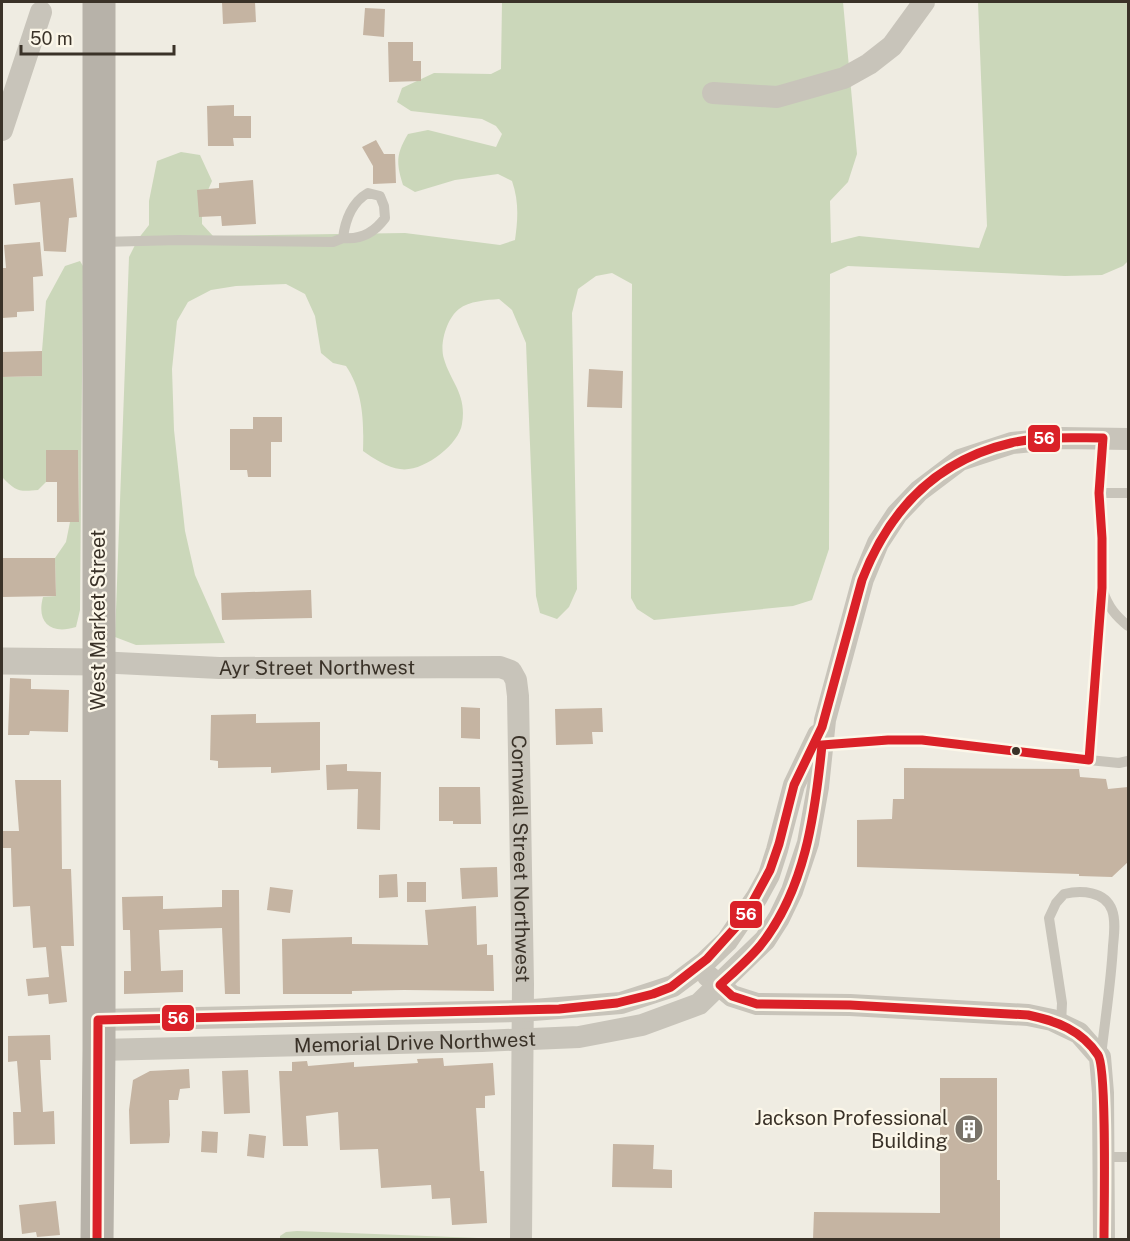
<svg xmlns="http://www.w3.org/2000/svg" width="1130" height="1241" viewBox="0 0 1130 1241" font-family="'Public Sans',sans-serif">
  <rect width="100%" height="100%" fill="#efece2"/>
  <path fill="#cbd7ba" d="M502 2H843L857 154 848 182 830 201 831 243 859 236 979 248 987 226 978 2H1128V261L1123 266 1102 275 1065 276 848 266 830 274 829 549 812 600 793 606 654 620 637 609 631 598 632 284 612 273 596 276 578 289 572 313 577 589 569 607 557 619 540 613 536 596 526 343 512 310 499 299C487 300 469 301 459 309 447 318 439 344 444 359 451 383 467 394 462 424 459 445 422 473 400 469 388 468 373 458 363 451 364 421 363 391 346 366L333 363 321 353 315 316 305 294 286 284 236 286 211 290 188 302 177 321 172 369 174 430 185 531 195 575 225 643 136 645 115 637 129 257 138 239 149 225V201L157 161 181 152 200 155 212 181 202 204V224L213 236 405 233 500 245 515 240C518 219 519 201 512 181L498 174 455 180 415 192 403 185C396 163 396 154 408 134L428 130 496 147 502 134 496 126 482 119 411 111 397 102 402 88 434 73 491 74 501 69Z
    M80 261 83 266 80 610 76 627C51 635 36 623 43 597L56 596 55 558 66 542 70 522H79L78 450H46V482L38 490C18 492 16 491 2 477V377L42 376V351L46 301 65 266Z
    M297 1231 504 1239H280V1236L286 1232Z"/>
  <path fill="#c5b4a2" d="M222 2H255L256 22 223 24Z
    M365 8 385 9 384 37 363 35Z
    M388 42H413V61H421V81L389 82Z
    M234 105V116H251V138H233L234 146H208L207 106Z
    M376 140 384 154H395L396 183 373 184V166L362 147Z
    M73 178 77 217 69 218 66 252 44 251 40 202 15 205 13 184Z
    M253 180 256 224 222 226 221 216 199 217 197 190 219 188V183Z
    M40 242 43 276 33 277 34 311 17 312V317L2 318V268H6L4 245Z
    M42 351V376L2 377V352Z
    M589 369 623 371 622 408 587 407Z
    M253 417H282V442H271V477H248L247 470H230V429H253Z
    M46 450H78L79 522H57V482H46Z
    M2 558H55L56 596 2 597Z
    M311 590 312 618 222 620 221 593Z
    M10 678 31 679V689L69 690 68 732 30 731 29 735H8Z
    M461 707 480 708V739L461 738Z
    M602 708 603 732H592L593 744 556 745 555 709Z
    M256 714V723L320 722V770L271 773V767L218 768V761L210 760 211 715Z
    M347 764V771L381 772 380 830 357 829 358 789 327 790 326 765Z
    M904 768 1079 769 1080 777 1106 779 1108 789 1128 787V862L1112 877 1079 876V874L857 867V820L892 819 893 799H904Z
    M15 780H61L62 869H71L74 946H61L67 1002 49 1004 48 994 28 996 26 979 49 977 46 947 33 948 30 906 13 907 11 848H3L2 831H19Z
    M439 787H480L481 824H453V821H439Z
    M497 867 498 897 462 899 460 868Z
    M397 874 398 897 379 898V875Z
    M407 882H426V902H407Z
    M270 887 293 890 290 913 267 910Z
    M222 890H239L240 994H225L222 928 159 930 161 971 183 970V992L124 994V971H131L130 930H123L122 897 163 896V909L222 907Z
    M476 906 477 945 487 944V955H493L494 991 404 990 352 991V994H283L282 939 352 937V944L428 945 425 910Z
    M50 1035 51 1060H40L43 1112 54 1111 55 1144 14 1145 13 1112H21L17 1061 8 1062V1036Z
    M443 1058 444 1066 493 1063 495 1095 485 1096V1108H476L480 1171H484L487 1223 452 1225 450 1198 432 1199 431 1185 381 1188 378 1149 340 1150 338 1112 306 1116 308 1146H283L279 1071H292V1062L307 1061 308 1066 354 1062V1067L418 1063 417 1059Z
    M189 1069 190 1088 180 1089 178 1100H169L170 1135 169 1143 130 1144 129 1110 133 1080 150 1071Z
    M248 1070 250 1113 224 1114 222 1071Z
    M940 1078H997V1180H1000V1239H813L814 1212 940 1213Z
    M202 1131 218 1132 217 1153 201 1152Z
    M249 1134 266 1136 264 1158 247 1156Z
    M613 1144 654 1145 653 1169 672 1170V1188L612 1187Z
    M56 1201 60 1235 37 1237 36 1232 22 1234 19 1205Z"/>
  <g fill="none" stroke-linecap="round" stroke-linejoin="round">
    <path stroke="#c8c4ba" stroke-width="10" d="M102 242 179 240 333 242 343 238C345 221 352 202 368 193L380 196 384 206 385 218C374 233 361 240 343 238
      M1099 493H1128
      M1103 591C1108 607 1116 616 1128 626
      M822 745 888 740H922L1089 760 1119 763 1128 761
      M1089 760 1102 588V538L1099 493 1103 438
      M1061 1024 1062 1003 1049 918 1056 903 1064 894C1081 890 1105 891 1112 910 1116 921 1114 935 1113 946 1111 983 1105 1020 1101 1056
      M1103 1157H1128"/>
    <g stroke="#c8c4ba" stroke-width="22">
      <path d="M713 93 777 97 844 78 869 64 892 46 924 2"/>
      <path d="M2 130 41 12"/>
      <path id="s1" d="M97 662 219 668 500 667 511 671 516 680 518 696 523 984 521 1240"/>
      <path d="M708 976 732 996 757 1004 850 1005 1028 1015 1052 1020 1079 1033 1100 1057 1103 1093 1104 1240"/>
      <path d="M98 1020 521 1011 621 1003 673 986 705 962 727 941 757 897 769 875 777 850 794 785 818 735"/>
      <path id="s2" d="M99 1050 482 1041 579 1037 642 1025 699 1004 765 940 779 918 792 891 808 843 818 787 825 720 863 579 878 543 897 514 919 491 960 460 1012 443 1062 438 1128 439"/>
    </g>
    <path stroke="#c8c4ba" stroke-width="27" d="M2 661 97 662"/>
    <path stroke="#b7b2a9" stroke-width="33" d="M97 1240 99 1050V2"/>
    <g stroke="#fcf7e9" stroke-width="14">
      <path id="bus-1" d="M97 1240 98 1020 559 1009 617 1003 653 994 671 987 707 959 744 918 770 870 779 844 794 785 822 727 862 580C889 510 937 460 1011 443 1041 436 1073 438 1103 438L1099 493 1102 538V588L1089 760 922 740H888L822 745C815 815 805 890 760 946 748 960 734 972 720 985L732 996 757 1004 850 1005 1028 1015C1057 1021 1081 1030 1098 1055 1107 1068 1104 1213 1104 1240"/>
    </g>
    <use href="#bus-1" stroke="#da2128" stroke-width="9"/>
  </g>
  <defs>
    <g id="building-disc" transform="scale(1.5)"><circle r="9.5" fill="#797369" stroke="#fcf7e9"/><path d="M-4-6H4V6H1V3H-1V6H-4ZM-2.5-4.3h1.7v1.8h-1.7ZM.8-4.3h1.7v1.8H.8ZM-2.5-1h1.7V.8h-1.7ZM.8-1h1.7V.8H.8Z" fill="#fff"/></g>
  </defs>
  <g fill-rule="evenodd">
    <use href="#building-disc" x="969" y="1129"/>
  </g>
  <circle fill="#3a3228" stroke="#fcf7e9" stroke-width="2" cx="1016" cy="751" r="5"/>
  <g text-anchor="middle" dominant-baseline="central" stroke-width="4.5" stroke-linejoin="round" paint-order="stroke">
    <g font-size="20" fill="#3a3228" stroke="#fcf7e9">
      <text transform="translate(98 620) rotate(-90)">West Market Street</text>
      <text stroke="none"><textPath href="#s1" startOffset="220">Ayr Street Northwest</textPath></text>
      <text stroke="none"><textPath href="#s1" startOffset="604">Cornwall Street Northwest</textPath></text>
      <text stroke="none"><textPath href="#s2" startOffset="316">Memorial Drive Northwest</textPath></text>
    </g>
    <g font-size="20" fill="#3a3228" stroke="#fcf7e9" text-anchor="end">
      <text x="948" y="1118">Jackson Professional<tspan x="948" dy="23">Building</tspan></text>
    </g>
  </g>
  <g stroke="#fcf7e9" stroke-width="2">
    <rect x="1027" y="424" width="34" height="29" rx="6" fill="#da2128"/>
    <rect x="729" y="900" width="34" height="29" rx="6" fill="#da2128"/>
    <rect x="161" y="1004" width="34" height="28" rx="6" fill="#da2128"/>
  </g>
  <g font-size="16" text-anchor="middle" font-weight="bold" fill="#fff">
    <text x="1044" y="444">56</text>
    <text x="746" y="920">56</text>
    <text x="178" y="1024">56</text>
  </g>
  <rect width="1130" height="1241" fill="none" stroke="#3a3228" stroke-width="6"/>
  <path d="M21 45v9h153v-9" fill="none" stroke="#3a3228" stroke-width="3"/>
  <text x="30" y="45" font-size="18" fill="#3a3228" stroke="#fcf7e9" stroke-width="4.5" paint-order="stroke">50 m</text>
</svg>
